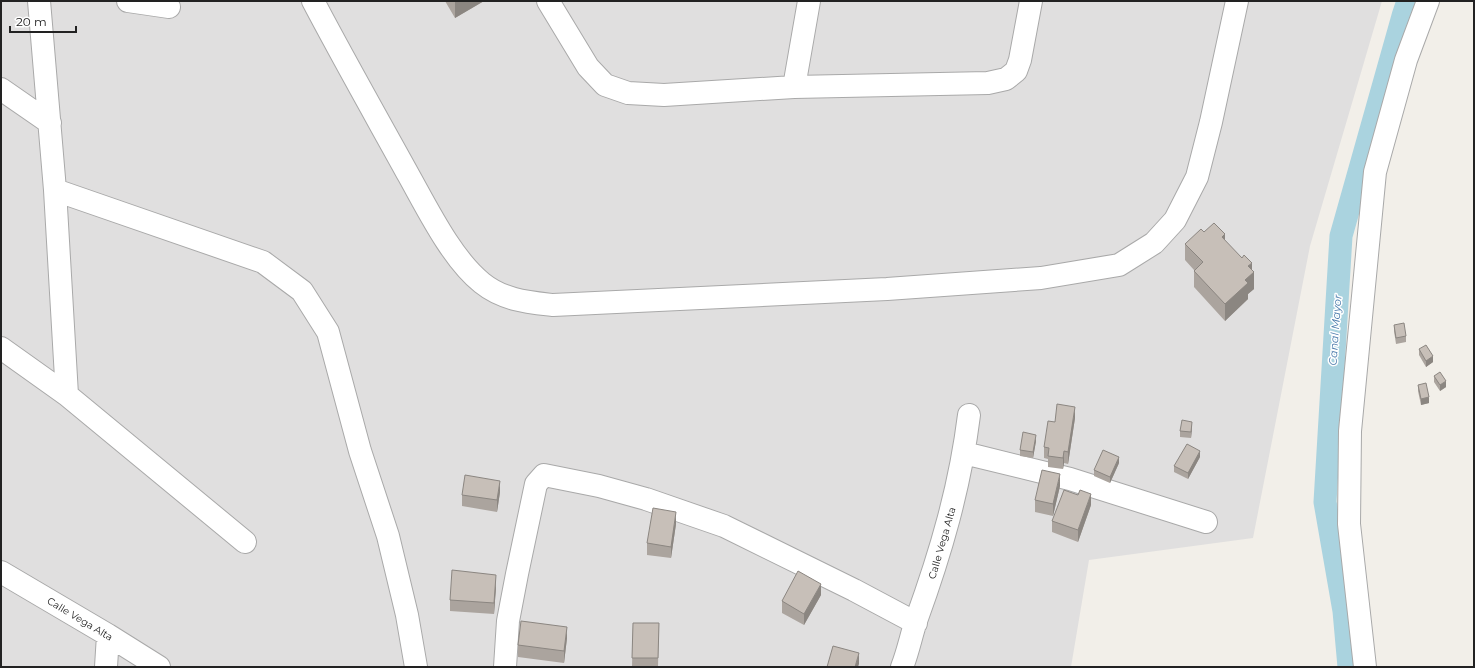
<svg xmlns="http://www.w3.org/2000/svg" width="1475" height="668" viewBox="0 0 1475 668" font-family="Montserrat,sans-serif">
  <rect width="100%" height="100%" fill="#f2efe9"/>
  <path fill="#e0dfdf" d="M1 1H1382L1310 246 1253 538 1089 560 1071 667H1Z"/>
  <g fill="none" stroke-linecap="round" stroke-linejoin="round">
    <path stroke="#aad3df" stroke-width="23" d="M1349 667 1344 611 1325 502 1341 236 1403 16 1408 1"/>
    <g stroke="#a9a9a9" stroke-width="24">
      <path id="minor" d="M39 1 55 190 67 395
        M128 1 169 7
        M313 1C344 60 377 118 409 176 428 210 452 259 482 283 503 300 527 302 553 305L887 289 1041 278 1119 265 1154 243 1175 220 1197 177 1211 122 1237 1
        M548 1 588 67 605 85 628 93 664 95 794 87 988 83 1006 79 1016 71 1020 60 1031 1
        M794 87 809 1
        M1 89 50 123
        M55 190 263 262 302 291 328 332 360 451 388 536 407 615 416 667
        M1 348 67 395 245 542
        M964 453 1070 479 1206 522
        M1 572 108 635 159 667
        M106 667 108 635
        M505 667 508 621 517 574 536 484 544 475 599 486 646 499 724 526 854 590 916 623
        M902 667C908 652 911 636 916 621 941 552 960 487 969 415
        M1365 667 1349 524 1350 431 1375 172 1406 60 1428 1"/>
    </g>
    <use href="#minor" stroke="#fff" stroke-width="22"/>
  </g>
  <path fill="#aba49e" d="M445 1H484L455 18Z
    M1204 232 1225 241 1252 270 1254 289 1248 294V299L1225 321 1194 287V270L1185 260V244Z
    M1394 325 1406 336V342L1396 344 1394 331Z
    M1419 349 1433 362 1426 367 1419 355Z
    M1434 376 1446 387 1440 391 1434 382Z
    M1418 385 1429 403 1421 405 1418 391Z
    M1075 418 1068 464 1064 463 1063 469 1048 467V459L1044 458V447L1055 422Z
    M1192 428 1191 438 1180 437V431Z
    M1036 441 1033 458 1020 456V450Z
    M1200 457 1188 479 1174 472V466Z
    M1119 463 1110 483 1094 476V470Z
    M1060 486 1053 516 1035 512V500Z
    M500 492 497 512 462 506V495Z
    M1091 505 1078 542 1052 532V521Z
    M676 524 671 558 647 555V543Z
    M496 587 494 614 450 611V600Z
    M821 595 804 625 782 613V601Z
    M633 623H659L658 667H632Z
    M567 638 564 663 518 657V645Z"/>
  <path fill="#8b8681" d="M455 1H484L455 18Z
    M1225 234V251L1222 237Z
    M1252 263V274L1254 272V289L1248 294V299L1225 321V304L1245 280 1248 266Z
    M1433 356V362L1426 367V361Z
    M1446 381V387L1440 391V385Z
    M1429 397V403L1421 405V399Z
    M1075 407V418L1068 464V452Z
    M1192 422V428L1191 438V432Z
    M1036 435V441L1033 458V452Z
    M1064 451V463L1063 469V458Z
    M1200 451V457L1188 479V473Z
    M1119 457V463L1110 483V477Z
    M1060 474V486L1053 516V504Z
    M500 481V492L497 512V500Z
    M1091 494V505L1078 542V530Z
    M676 512V524L671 558V547Z
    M496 575V587L494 614V603Z
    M821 584V595L804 625V614Z
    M567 627V638L564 663V651Z
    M859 653V664L858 667H855Z"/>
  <path fill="#c7bfb8" stroke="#8b8681" d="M1214 223 1225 234 1222 237 1242 258 1244 255 1252 263 1248 266 1254 272 1245 280 1248 283 1225 304 1194 271 1203 262 1185 244 1201 229 1204 232Z
    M1404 323 1406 336 1396 338 1394 325Z
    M1426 345 1433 356 1426 361 1419 349Z
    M1440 372 1446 381 1440 385 1434 376Z
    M1426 383 1429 397 1421 399 1418 385Z
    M1057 404 1075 407 1068 452 1064 451 1063 458 1048 456 1049 448 1044 447 1048 421 1055 422Z
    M1182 420 1192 422 1191 432 1180 431Z
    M1023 432 1036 435 1033 452 1020 450Z
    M1187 444 1200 451 1188 473 1174 466Z
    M1103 450 1119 457 1110 477 1094 470Z
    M1042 470 1060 474 1053 504 1035 500Z
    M465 475 500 481 497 500 462 495Z
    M1064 490 1078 495 1080 490 1091 494 1078 530 1052 521Z
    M653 508 676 512 671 547 647 543Z
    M452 570 496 575 494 603 450 600Z
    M798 571 821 584 804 614 782 601Z
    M521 621 567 627 564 651 518 645Z
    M633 623H659L658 658H632Z
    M833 646 859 653 855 667H827Z"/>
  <g text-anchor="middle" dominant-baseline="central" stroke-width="3" stroke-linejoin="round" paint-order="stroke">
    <g font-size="10" fill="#222" stroke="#fff">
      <text transform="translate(942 543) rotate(-74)">Calle Vega Alta</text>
      <text transform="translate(80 619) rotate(31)">Calle Vega Alta</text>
    </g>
    <g font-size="11" font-style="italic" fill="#4a7aab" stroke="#fff">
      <text transform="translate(1335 330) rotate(-86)">Canal Mayor</text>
    </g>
  </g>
  <rect width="1475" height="668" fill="none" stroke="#222222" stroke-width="4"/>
  <path d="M10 26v6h66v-6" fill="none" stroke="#222222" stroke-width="2"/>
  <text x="16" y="26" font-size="12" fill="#222222" stroke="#ffffff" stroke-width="3" paint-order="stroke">20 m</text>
</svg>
